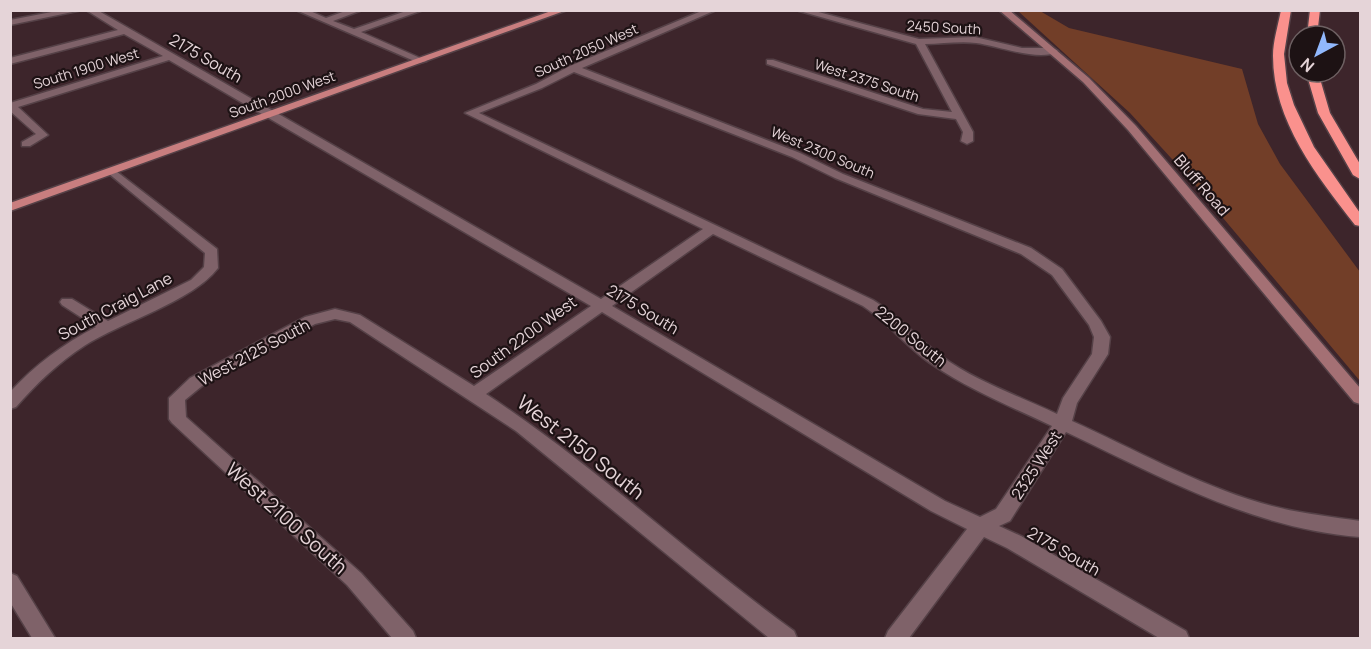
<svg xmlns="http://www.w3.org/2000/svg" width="1371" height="649" viewBox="0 0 1371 649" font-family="Manrope,sans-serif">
  <rect width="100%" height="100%" fill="#3d252b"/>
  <path fill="#723e28" d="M1018 11H1040L1069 28 1242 69 1258 124 1280 164 1360 272V381L1192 181 1130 113Z"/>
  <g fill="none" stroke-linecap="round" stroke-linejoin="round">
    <g stroke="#554147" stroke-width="3">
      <path id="street" d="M62 10H82L10 25V20Z
        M86 10H97L601 299 703 229 465 113 536 84 570 66 704 10H716L582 68 800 153 843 174 1031 248 1062 269 1101 321 1110 337 1108 354 1077 403 1072 421C1134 449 1196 484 1261 503 1294 513 1327 516 1360 521V537C1254 529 1161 477 1066 432L1010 521 999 526 1021 536 1186 631 1189 638H1159L1007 548 984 537 909 638H885L888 631 967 529 931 511 602 312 486 394C594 465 689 555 794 631L797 638H769L516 431 350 322 335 319 315 324 202 386 185 400 186 417 361 573 413 631 416 638H392L347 585 172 423 169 419V398L190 378 305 317 335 309 360 315 474 386 591 306 169 60 18 107 48 135 30 146H22V142L36 134 10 111V103L163 56 124 34 10 64V58L118 30ZM574 72 792 157 835 178 1021 254 1052 275 1089 325 1094 337 1092 354 1063 398 1057 414C1019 396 975 381 941 356 917 338 899 316 873 300L479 113 542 88ZM713 234 863 306C889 323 908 349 933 365 970 390 1012 407 1052 426L996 509 980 517 945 501 612 306Z
        M296 10H308L326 18 348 10H362L333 21 354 29 409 10H423L361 32 427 61 419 63Z
        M796 10H811L919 39 975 37 1022 48H1053L1058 51C1041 63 996 45 976 43 960 41 941 44 925 44L973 132V141L967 144 961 141 963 132 956 119 918 114 767 64V60H773L923 109 952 112 916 44Z
        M112 168 217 249 218 268C192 302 121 322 84 346 58 363 36 384 16 407L10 409V392C35 365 63 344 96 327L62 305 60 302 62 299H72L108 321 191 280 204 267 205 253 108 173 106 171Z
        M10 573 17 576 55 638H32L10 602Z"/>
    </g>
    <g stroke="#554147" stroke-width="3">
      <path id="secondary" d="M999 10H1009L1089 78 1136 126 1360 388V404L1354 402 1128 130 1083 82Z"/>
    </g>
    <g stroke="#554147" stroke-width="3">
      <path id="primary" d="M554 10H567L10 211V203Z"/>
    </g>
    <g stroke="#554147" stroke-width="3">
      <path id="highway" d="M1281 10H1291L1284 54 1287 83 1294 105 1314 147 1360 213V226L1355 225C1317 176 1273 121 1273 56 1273 41 1278 26 1281 10Z
        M1310 10H1320L1317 36H1307Z
        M1306 72H1318L1330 113 1360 164V179L1353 175 1318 113Z"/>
    </g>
    <use href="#street" fill="#7f6269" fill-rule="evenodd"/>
    <use href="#secondary" fill="#a47074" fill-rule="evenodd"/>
    <use href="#primary" fill="#c97e7f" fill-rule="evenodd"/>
    <use href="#highway" fill="#fa918d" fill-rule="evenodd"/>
  </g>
  <g text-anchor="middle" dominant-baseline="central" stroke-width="4.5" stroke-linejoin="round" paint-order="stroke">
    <g font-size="14" fill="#e5d4d8" stroke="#1d1214">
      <text transform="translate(944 27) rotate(3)">2450 South</text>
      <text transform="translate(586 50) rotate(-24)">South 2050 West</text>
      <text transform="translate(86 68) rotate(-17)">South 1900 West</text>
      <text transform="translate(867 80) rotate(18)">West 2375 South</text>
      <text transform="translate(282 94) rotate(-20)">South 2000 West</text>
      <text transform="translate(823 152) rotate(23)">West 2300 South</text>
    </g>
    <g font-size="16" fill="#e5d4d8" stroke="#1d1214">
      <text transform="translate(206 58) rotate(30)">2175 South</text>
      <text transform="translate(1202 185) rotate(49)">Bluff Road</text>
      <text transform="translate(115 306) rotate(-28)">South Craig Lane</text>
      <text transform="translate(643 309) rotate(31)">2175 South</text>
      <text transform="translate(911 336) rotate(39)">2200 South</text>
      <text transform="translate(523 337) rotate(-36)">South 2200 West</text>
      <text transform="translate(254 352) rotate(-28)">West 2125 South</text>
      <text transform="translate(1036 465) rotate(-57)">2325 West</text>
      <text transform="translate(1064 551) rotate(30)">2175 South</text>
    </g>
    <g font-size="20" fill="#e5d4d8" stroke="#1d1214">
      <text transform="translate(581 447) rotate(38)">West 2150 South</text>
      <text transform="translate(287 518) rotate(42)">West 2100 South</text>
    </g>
  </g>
  <rect width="1371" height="649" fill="none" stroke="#e5d4d8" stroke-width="24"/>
  <g transform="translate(1317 54) rotate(221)"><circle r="28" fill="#1d1214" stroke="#6d6062" stroke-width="1.5"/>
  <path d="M0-4.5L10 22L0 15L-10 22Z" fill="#91b8fd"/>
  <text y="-9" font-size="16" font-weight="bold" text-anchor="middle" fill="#e5d4d8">N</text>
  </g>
</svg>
